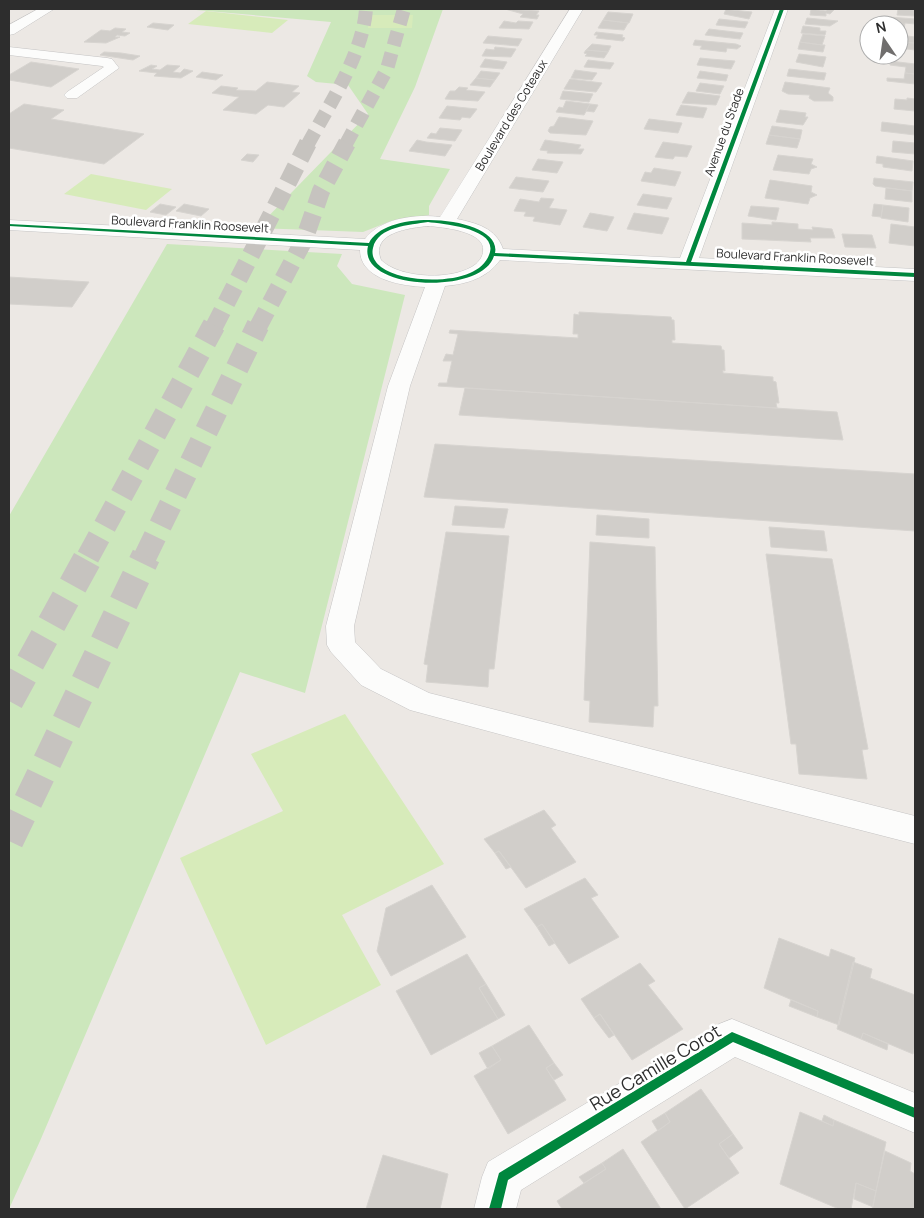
<svg xmlns="http://www.w3.org/2000/svg" width="924" height="1218" viewBox="0 0 924 1218" font-family="Manrope,sans-serif">
  <rect width="100%" height="100%" fill="#ece8e4"/>
  <path fill="#cce7bc" d="M185 9H443L415 87 380 159 450 169 429 206V215L391 221 363 232 257 228 368 114 348 85 316 82 307 76 331 22Z
    M167 244 342 254 337 266 352 284 405 295 305 693 240 672 40 1141 9 1209V516Z"/>
  <path fill="#d7ebba" d="M206 11 288 20 272 33 188 24Z
    M370 15H413L412 28H368Z
    M91 174 172 189 146 210 64 194Z
    M345 714 444 864 342 915 381 985 266 1045 180 858 283 811 251 754Z"/>
  <path fill="#d1ceca" stroke="#d7d4d0" d="M505 9 539 11 536 15H539L537 19 520 17 523 14Z
    M726 9 732 10 752 12 749 19 724 14Z
    M811 9 826 11 827 9H835L830 14 826 13V16L810 15Z
    M898 9 915 10V16L897 15Z
    M608 12 633 14 629 23 603 20Z
    M889 17 915 19V24L905 23 904 30H899V25H888Z
    M807 18 838 21 830 26 805 24Z
    M719 19 748 22 745 28 716 25Z
    M603 20 628 23 624 30 598 28Z
    M504 21 516 23 518 21 533 22 529 29 499 28Z
    M153 23 174 25 168 30 147 27Z
    M803 26 820 28V31H826L825 35 801 33Z
    M115 28 126 29 122 32 130 33 125 36 117 35 115 37H120L106 43 84 42 101 30 110 31Z
    M709 29 743 33 740 39 705 35Z
    M596 32 623 35 622 37 625 38 623 41 596 38 598 35H594Z
    M803 34 825 36 822 45 800 42Z
    M900 35 915 37V43L899 42Z
    M488 36 522 39 518 46 483 43Z
    M695 40 736 44 741 46 737 49 727 48 726 52 700 49 702 46 693 45Z
    M800 42 822 45H825L823 52 798 49Z
    M899 42 915 43V50L899 48Z
    M592 44 611 46 608 52 586 50Z
    M495 47 516 49 511 57 482 56 486 49 494 50Z
    M586 50 608 52 604 58 585 56 587 54 584 53Z
    M104 52 121 53 140 56 133 60 100 55Z
    M799 54 826 57 823 67 796 62Z
    M700 58 710 59 735 61 731 69 697 65Z
    M485 59 507 62 503 69 480 67Z
    M588 60 614 63 610 69 584 67Z
    M890 61 915 64V74L905 73 906 67 890 65Z
    M31 62 79 69 51 87 9 80V75Z
    M151 65 157 66 152 69 160 70 167 65 180 66 173 72 180 73 184 69 193 71 181 78 154 76 157 73 139 71Z
    M789 69 826 73 824 80 787 76Z
    M575 70 597 73 592 80 571 78Z
    M481 71 500 73 495 80 476 78Z
    M700 71 728 75 726 81 697 78Z
    M202 72 223 75 216 80 196 77Z
    M905 73 915 74V84L887 81V78L904 79Z
    M476 78 495 80 490 87 470 85Z
    M570 79 602 83 596 92 564 89Z
    M267 82 299 86 292 92 300 93 284 107 268 105 256 114 223 110 239 97 212 93 221 86 238 88 236 90 256 91Z
    M785 82 830 88 828 93 833 97V101H814L809 98 810 95 788 94 782 91Z
    M700 83 724 86 720 94 696 91Z
    M459 87 468 88 466 90 485 92 478 101 445 99 450 91H455Z
    M563 91 584 93 593 94 589 102 560 99Z
    M688 92 720 96 716 105 682 103Z
    M907 98 915 99V111L894 109 895 99 907 100Z
    M566 101 590 104 584 115 556 112 559 107 563 108Z
    M24 104 64 110 51 119 144 134 104 164 9 148V114Z
    M590 104 598 105 594 112 586 111Z
    M681 105 707 108 703 118 676 115Z
    M447 106 477 109 470 118 462 117 460 120 439 118Z
    M780 110 806 113 805 117H808L803 125 776 122Z
    M559 117 593 121 586 135 550 133 548 131 550 127 554 126Z
    M649 119 682 123 678 133 644 129Z
    M882 122 915 126V135L881 131Z
    M772 126 802 130 800 139 769 135Z
    M440 128 462 130 455 141 427 138 431 133 436 134Z
    M769 135 800 139 797 148 766 144Z
    M417 140 426 142 452 145 445 156 409 151Z
    M545 140 581 145 578 149H584L581 154 547 153 548 151 540 150Z
    M893 141 915 143V154L892 152Z
    M663 142 692 146 687 157 675 156 673 159 655 157Z
    M247 154 259 155 253 162 241 160Z
    M778 155 813 159 811 164 817 167 811 169 809 174 773 170Z
    M877 156 913 161 912 171 883 167V164L876 163Z
    M538 159 563 162 557 173 532 170Z
    M654 168 681 172 675 186 641 181 645 172 651 173Z
    M516 177 549 181 543 192 509 188Z
    M874 178 913 182 912 191 875 186 873 184Z
    M770 180 812 186 811 192 817 195 810 198 808 204 765 198Z
    M886 188 912 191V202L885 199Z
    M643 194 672 198 667 209 637 205Z
    M541 198 554 199 549 208 567 210 560 225 533 221 535 217 524 216 526 212 514 211 520 199 539 202Z
    M160 204 176 207 166 215 150 212Z
    M184 204 209 209 201 216 176 211Z
    M874 204 883 205 881 217 872 216Z
    M883 205 909 208 908 222 881 218Z
    M751 206 779 208 776 220 748 216Z
    M590 213 614 217 607 231 583 227Z
    M634 213 669 218 662 234 627 229Z
    M772 222 798 224V229L813 230 812 227 832 229 835 238H810L811 242 742 239V223L772 225Z
    M891 224 915 227V246L889 243Z
    M842 234 872 235 876 248 845 247Z
    M9 277 89 282 72 307 9 304Z
    M579 312 671 317 672 320H674L675 340H672V343L721 346 722 350H724L725 371 723 370V373L773 377V381L776 382 779 403H776L777 408 438 386 439 383H447L452 361H443L446 354 453 355 458 334 449 333 450 330 578 338V334H573L574 314 579 315Z
    M465 388 837 412 843 440 459 415Z
    M435 444 915 474V531L424 497Z
    M455 506 508 509 504 528 452 525Z
    M597 515 649 519V538L596 535Z
    M769 527 824 531 827 551 771 547Z
    M446 532 509 536 494 669H489L488 687 426 682 428 665 424 664Z
    M590 542 655 547 658 706H654L653 727 589 722 590 701 584 700Z
    M766 554 832 559 868 749 862 750 867 779 799 774 796 744H791Z
    M544 810 556 825 551 828 576 862 526 888 499 851 495 853 484 839Z
    M499 851 511 867 506 869 495 853Z
    M585 878 598 895 591 898 619 937 569 964 542 924 537 927 524 909Z
    M432 885 466 937 391 976 377 951 386 908Z
    M542 924 555 943 549 946 537 927Z
    M779 938 829 957 831 949 855 958 839 1025 817 1017 818 1011 764 988Z
    M467 954 486 984 479 988 498 1019 431 1055 396 991Z
    M853 962 872 969 870 978 915 995V1043L913 1054 863 1033 861 1039 837 1029Z
    M640 963 655 981 648 985 683 1029 632 1060 600 1014 594 1018 581 999Z
    M486 984 505 1015 498 1019 479 988Z
    M791 1000 818 1011 817 1017 789 1006Z
    M600 1014 614 1035 609 1038 596 1021 594 1018Z
    M529 1025 554 1063 546 1068 566 1100 508 1134 474 1076 501 1060 492 1046Z
    M863 1033 888 1044 887 1050 861 1039Z
    M492 1046 501 1060 488 1069 479 1053Z
    M554 1063 563 1075 554 1080 546 1068Z
    M701 1089 733 1134 719 1144 739 1173 685 1209 641 1142 670 1122 665 1113Z
    M800 1112 833 1126 834 1120 886 1142 876 1191 856 1183 851 1209H839L780 1184Z
    M665 1113 670 1122 658 1131 652 1121Z
    M824 1115 834 1120 833 1126 822 1121Z
    M733 1134 743 1148 729 1158 719 1144Z
    M623 1149 661 1209H562L557 1201 606 1169 602 1163Z
    M885 1151 911 1163 910 1171 915 1174V1209H872Z
    M383 1155 448 1174 440 1209H366Z
    M602 1163 606 1169 584 1183 579 1177Z
    M856 1183 876 1191 873 1207 854 1199Z"/>
  <g fill="none" stroke-linecap="round" stroke-linejoin="round">
    <path stroke="#c6c3bf" stroke-width="14" stroke-dasharray="14 8" stroke-linecap="butt" d="M308 144C329 105 363 54 366 9
      M346 144 387 69 404 9"/>
    <path stroke="#c6c3bf" stroke-width="18" stroke-dasharray="18 9" stroke-linecap="butt" d="M214 327 308 143
      M258 327 304 240 321 191 347 143"/>
    <path stroke="#c6c3bf" stroke-width="23" stroke-dasharray="23 12" stroke-linecap="butt" d="M88 557 214 325
      M145 557 258 325"/>
    <path stroke="#c6c3bf" stroke-width="29" stroke-dasharray="29 15" stroke-linecap="butt" d="M9 701 89 556
      M9 841 146 556"/>
    <g stroke="#c5c4c4" stroke-width="1">
      <path id="minor" d="M38 9H54L14 34 9 35V25Z
        M570 9H583L457 219C476 223 496 228 503 249L680 258 775 9H788L699 258 915 269V281L500 260C487 278 467 284 445 286L410 386 354 626 355 642 381 669 429 693 915 816V844L755 803 410 710 361 685 331 652 327 645 326 626 388 386 425 287C403 286 360 280 360 250L9 230V220L365 239C381 218 416 214 440 217ZM428 226C441 227 486 231 483 251 483 256 480 260 476 264 455 281 400 279 381 260 370 232 410 228 428 226Z
        M9 47 107 58 112 59 119 68 77 98H67L64 95 67 92 104 67 102 66 9 55Z
        M732 1019 915 1093V1133L735 1057 521 1190 516 1209H474L482 1177 488 1162 719 1024Z"/>
    </g>
    <use href="#minor" fill="#fcfcfb" fill-rule="evenodd"/>
    <g stroke="#fff" stroke-width="3">
      <path id="cycleway" d="M780 9H784L691 262 915 273V277L494 256C482 296 357 290 368 246L9 226V224L369 243C387 206 503 217 495 253L686 262ZM428 222C443 224 496 228 490 252 487 263 479 269 470 273 448 283 401 282 381 267 375 262 371 256 373 248 378 226 410 225 428 222Z
        M732 1032 915 1108V1118L733 1042 508 1180 501 1209H489L499 1173Z"/>
    </g>
    <use href="#cycleway" fill="#00873e" fill-rule="evenodd"/>
  </g>
  <g text-anchor="middle" dominant-baseline="central" stroke-width="5" stroke-linejoin="round" paint-order="stroke">
    <g font-size="12" fill="#2d2d2d" stroke="#fff">
      <text transform="translate(511 115) rotate(-59)">Boulevard des Coteaux</text>
      <text transform="translate(724 132) rotate(-70)">Avenue du Stade</text>
      <text transform="translate(190 224) rotate(3)">Boulevard Franklin Roosevelt</text>
      <text transform="translate(795 257) rotate(3)">Boulevard Franklin Roosevelt</text>
    </g>
    <g font-size="18" fill="#2d2d2d" stroke="#fff">
      <text transform="translate(655 1067) rotate(-31)">Rue Camille Corot</text>
    </g>
  </g>
  <rect width="924" height="1218" fill="none" stroke="#2d2d2d" stroke-width="20"/>
  <g transform="translate(884 40) rotate(347)"><circle r="24" fill="#ffffff" stroke="#ababab"/>
  <path d="M0-4L9 19L0 12L-9 19Z" fill="#706e6d"/>
  <text y="-8" font-size="14" font-weight="bold" text-anchor="middle" fill="#2d2d2d">N</text>
  </g>
</svg>
